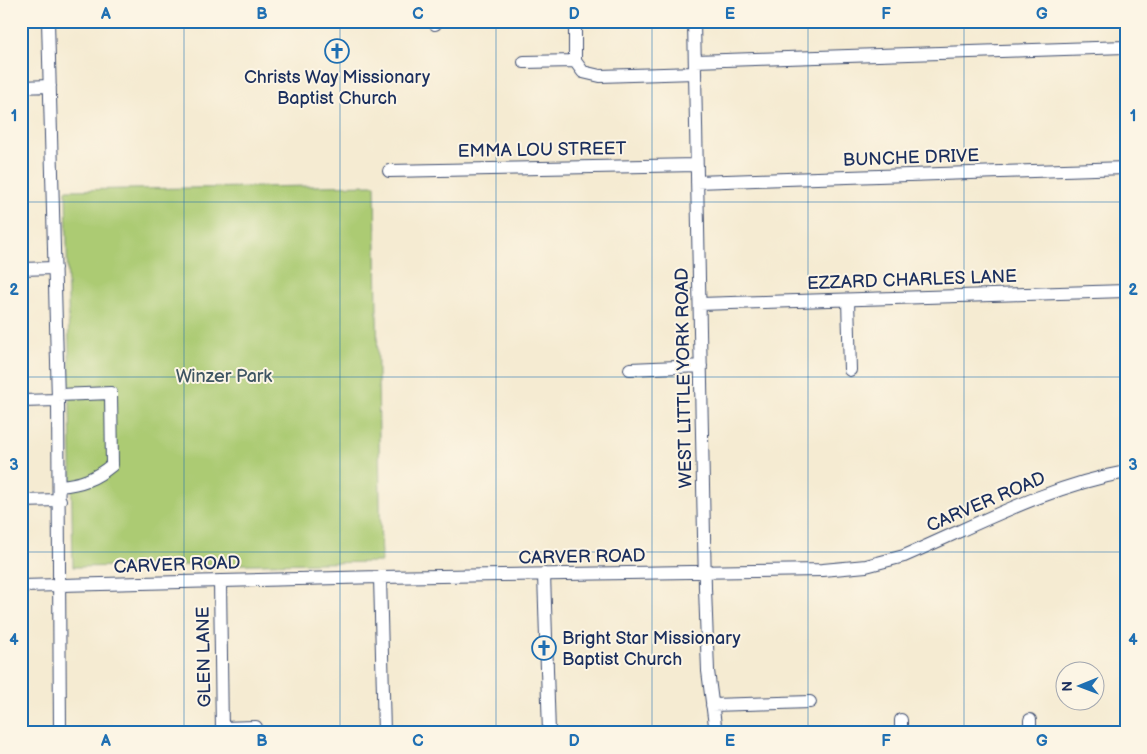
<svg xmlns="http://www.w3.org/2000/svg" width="1147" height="754" viewBox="0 0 1147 754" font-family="'Balsamiq Sans',sans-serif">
  <rect width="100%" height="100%" fill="#fcf5e5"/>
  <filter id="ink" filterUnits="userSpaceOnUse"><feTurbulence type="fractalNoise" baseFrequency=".02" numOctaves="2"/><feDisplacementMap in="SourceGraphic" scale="10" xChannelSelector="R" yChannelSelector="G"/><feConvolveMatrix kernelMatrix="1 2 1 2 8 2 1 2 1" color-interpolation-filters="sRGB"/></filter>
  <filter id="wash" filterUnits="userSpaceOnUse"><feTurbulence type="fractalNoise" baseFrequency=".0096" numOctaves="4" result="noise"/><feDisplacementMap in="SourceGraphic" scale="20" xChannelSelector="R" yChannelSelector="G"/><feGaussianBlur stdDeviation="1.12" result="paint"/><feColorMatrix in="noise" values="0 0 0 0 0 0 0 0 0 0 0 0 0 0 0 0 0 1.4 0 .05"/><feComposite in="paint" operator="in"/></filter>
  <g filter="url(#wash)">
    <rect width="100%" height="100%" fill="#f5ebd2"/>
    <path fill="#accb73" stroke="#647d68" d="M375 185 381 562 73 567 66 190Z"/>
  </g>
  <g filter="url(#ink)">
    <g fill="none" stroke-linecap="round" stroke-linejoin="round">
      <g stroke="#3c4b6f" stroke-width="14">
        <path id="minor" d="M48 21 58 400 60 733
          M575 21V61
          M694 21 705 588 708 671 716 733
          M435 24 436 21
          M695 61 1126 47
          M524 62 575 61 583 72 600 76 695 73
          M21 87 50 86
          M389 171 697 165
          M697 182 1126 168
          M21 269 55 268
          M848 300 850 370
          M700 304 1126 291
          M630 369 701 366
          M58 395 111 393 112 465C95 479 82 484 59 486
          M21 401 58 400
          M21 501 60 500
          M544 574 549 733
          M380 577 384 733
          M220 581 222 733
          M21 586 380 577 823 570 866 566 904 556C976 525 1048 486 1126 472
          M712 705 810 702
          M901 720V733
          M1030 720V733
          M222 728 256 727"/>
      </g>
      <use href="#minor" stroke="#fff" stroke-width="12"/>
    </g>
  </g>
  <path fill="none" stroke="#1f6fb2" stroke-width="1" stroke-opacity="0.55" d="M184 21V733M340 21V733M496 21V733M652 21V733M808 21V733M964 21V733M21 202H1126M21 377H1126M21 552H1126"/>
  <defs>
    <g id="church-ring" transform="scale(1.25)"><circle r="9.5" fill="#fcf5e5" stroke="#1f6fb2" stroke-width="1.5"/><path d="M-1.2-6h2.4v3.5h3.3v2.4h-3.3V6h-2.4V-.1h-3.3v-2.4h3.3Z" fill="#1f6fb2"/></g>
  </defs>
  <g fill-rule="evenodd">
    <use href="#church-ring" x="337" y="51"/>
    <use href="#church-ring" x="544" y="648"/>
  </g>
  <g text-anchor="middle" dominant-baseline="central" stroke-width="4" stroke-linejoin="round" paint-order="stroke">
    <g font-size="18" fill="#1b2f5e" stroke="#fcf5e5">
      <text x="337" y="77">Christs Way Missionary<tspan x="337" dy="21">Baptist Church</tspan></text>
      <text x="562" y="638" text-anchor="start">Bright Star Missionary<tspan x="562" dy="21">Baptist Church</tspan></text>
    </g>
    <g font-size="18" fill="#1b2f5e" stroke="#fcf5e5">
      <text transform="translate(542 150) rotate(-1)">EMMA LOU STREET</text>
      <text transform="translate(911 158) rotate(-2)">BUNCHE DRIVE</text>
      <text transform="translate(912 280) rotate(-2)">EZZARD CHARLES LANE</text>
      <text transform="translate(684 378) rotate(-91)">WEST LITTLE YORK ROAD</text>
      <text transform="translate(986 502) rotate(-23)">CARVER ROAD</text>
      <text transform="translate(582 557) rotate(-1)">CARVER ROAD</text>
      <text transform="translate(177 565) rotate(-2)">CARVER ROAD</text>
      <text transform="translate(204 657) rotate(-91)">GLEN LANE</text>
    </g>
    <g font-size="18" fill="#3f5663" stroke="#fcf5e5">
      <text x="224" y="376">Winzer Park</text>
    </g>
  </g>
  <rect width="1147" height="754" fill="none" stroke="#fcf5e5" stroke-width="55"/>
  <g transform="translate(1080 686) rotate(269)"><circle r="24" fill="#fcf5e5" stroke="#a2a6af"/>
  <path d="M0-4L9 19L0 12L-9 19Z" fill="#1f6fb2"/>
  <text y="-8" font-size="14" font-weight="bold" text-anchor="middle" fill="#1b2f5e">N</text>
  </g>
  <rect x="28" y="28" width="1092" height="698" fill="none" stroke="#1f6fb2" stroke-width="2"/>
  <g font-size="16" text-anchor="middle" font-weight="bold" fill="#1f6fb2">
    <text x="106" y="19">A</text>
    <text x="262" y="19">B</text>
    <text x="418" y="19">C</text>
    <text x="574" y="19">D</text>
    <text x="730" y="19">E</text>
    <text x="886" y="19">F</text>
    <text x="1042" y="19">G</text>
    <text x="14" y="121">1</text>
    <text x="1133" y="121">1</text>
    <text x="14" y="295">2</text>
    <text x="1133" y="295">2</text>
    <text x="14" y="470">3</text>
    <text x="1133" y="470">3</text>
    <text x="14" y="645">4</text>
    <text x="1133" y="645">4</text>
    <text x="106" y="746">A</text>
    <text x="262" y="746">B</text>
    <text x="418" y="746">C</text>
    <text x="574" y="746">D</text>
    <text x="730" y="746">E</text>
    <text x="886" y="746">F</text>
    <text x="1042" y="746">G</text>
  </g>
</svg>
